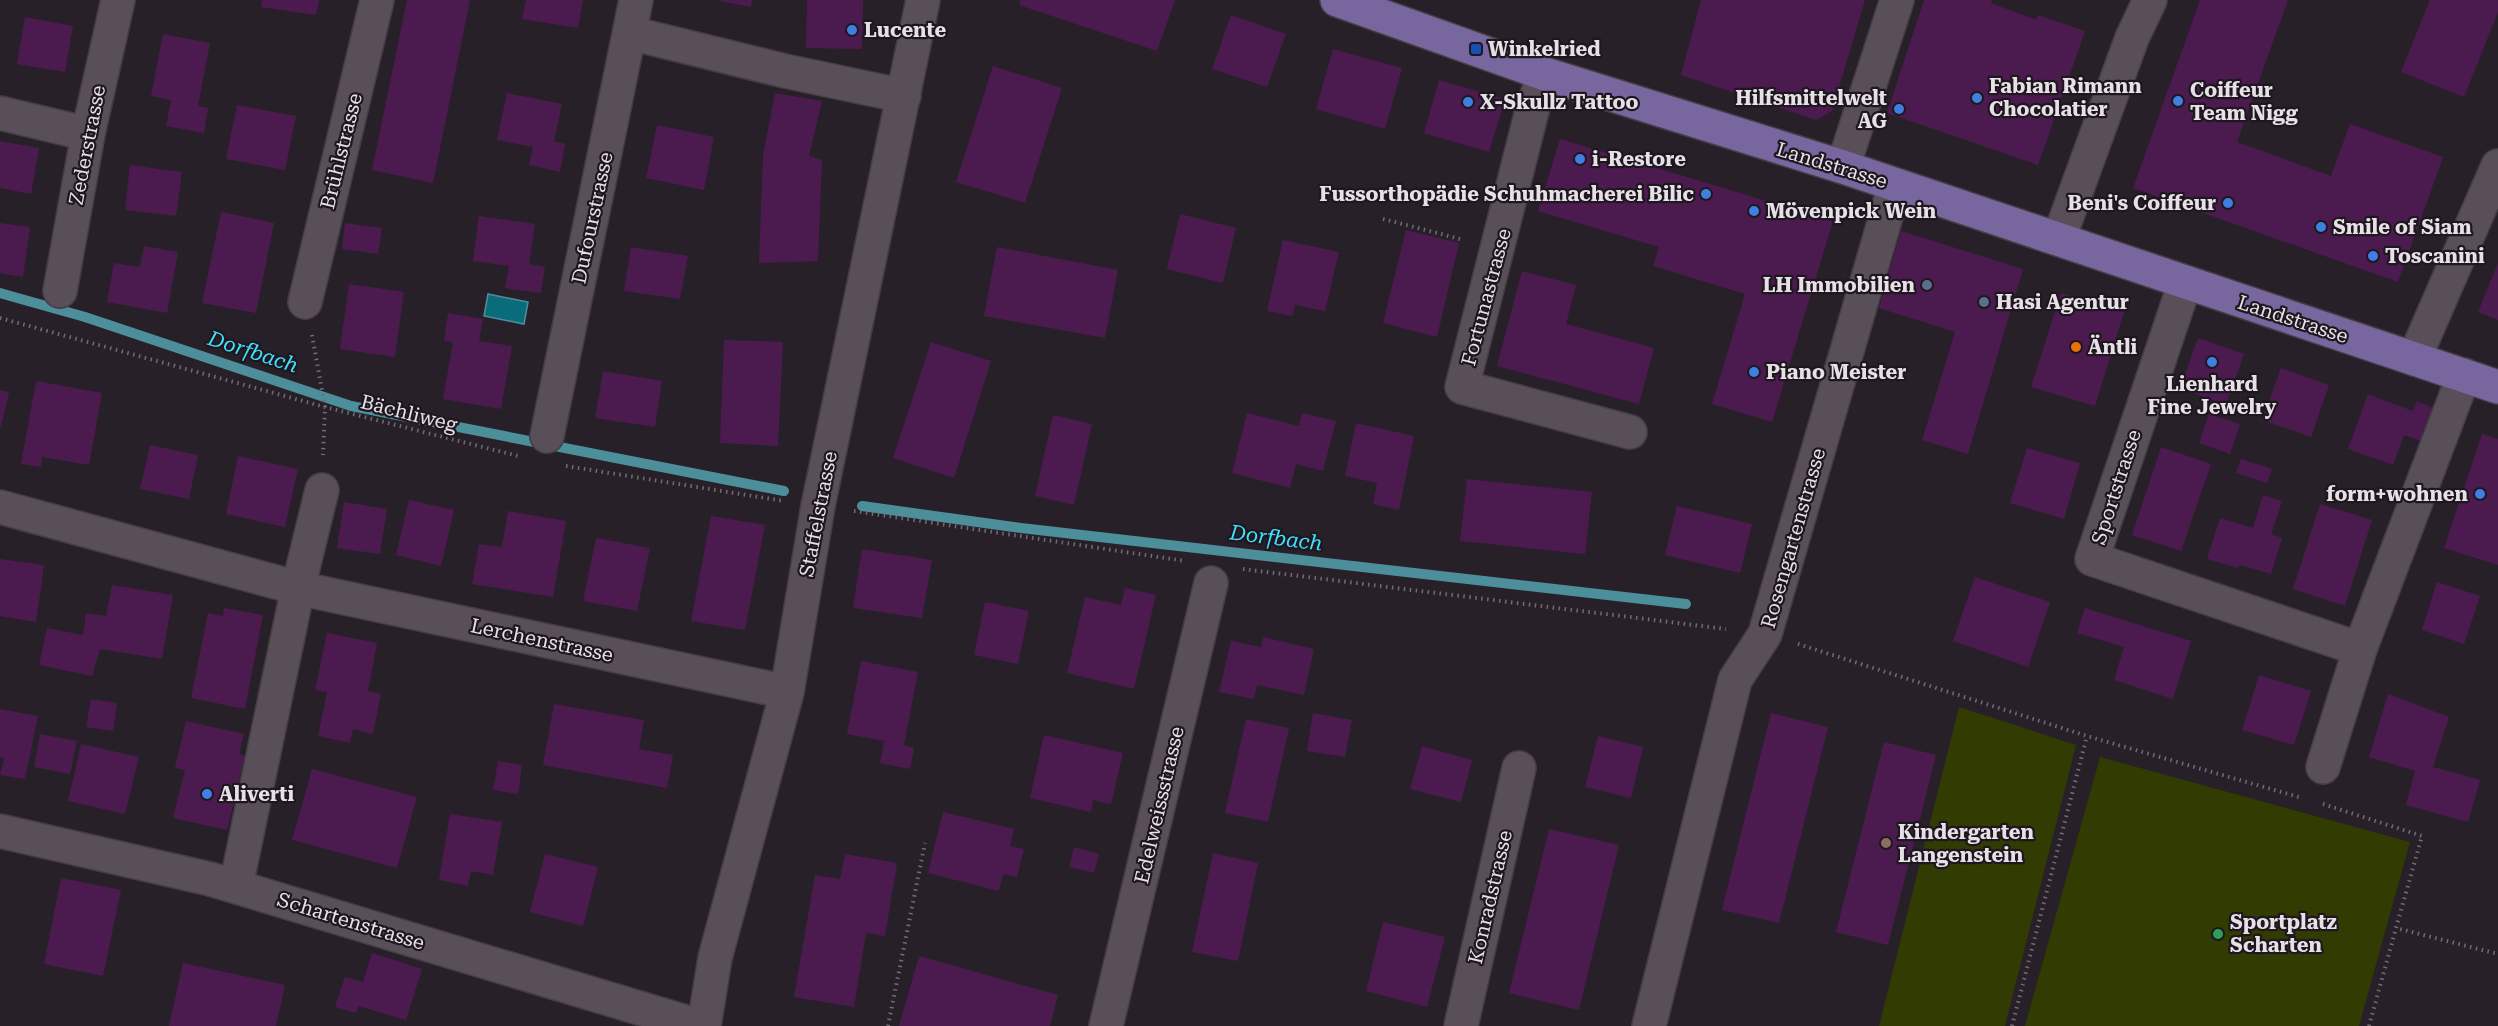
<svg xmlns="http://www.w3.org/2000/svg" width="2498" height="1026" viewBox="0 0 2498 1026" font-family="'Roboto Serif',serif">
  <rect width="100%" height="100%" fill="#282029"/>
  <path fill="#313b02" d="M1959 707 2076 745 2005 1026H1879Z
    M2100 757 2410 842 2359 1026H2025Z"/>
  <path fill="#0a6c7b" stroke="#4c8f9b" stroke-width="1.5" d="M488 294 528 302 524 324 484 316Z"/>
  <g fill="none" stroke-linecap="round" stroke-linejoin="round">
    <path stroke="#4c8f9b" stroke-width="10" d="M0 293 85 317 351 406 784 491
      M862 506 1021 528 1686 604"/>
  </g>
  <path fill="#4b1b4f" d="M262 0H319L316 15 261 7Z
    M407 0H470L433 183 372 170Z
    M526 0H583L578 28 522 19Z
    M716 0H752L751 7Z
    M807 0H863L862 49 806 48Z
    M1020 0H1175L1157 51 1019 5Z
    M1701 0H1865L1832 111 1816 120 1681 75Z
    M1924 0H1992L1991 3 2036 20 2038 15 2085 31 2038 165 1887 113Z
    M2200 0H2288L2237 142 2331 176 2350 124 2443 157 2398 282 2133 188Z
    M2430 0H2498V12L2464 97 2401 72Z
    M1231 15 1286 34 1267 87 1212 69Z
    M25 17 73 26 65 72 17 64Z
    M163 34 210 43 198 106 208 108 204 133 166 126 171 100 151 96Z
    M1333 49 1402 68 1385 129 1316 109Z
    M993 66 1062 88 1025 203 956 182Z
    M1439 80 1505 99 1489 152 1424 133Z
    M507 93 562 104 554 141 565 144 560 172 529 165 533 147 497 140Z
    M775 93 822 101 809 156 822 160 818 261 759 263 763 156Z
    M237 105 296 116 285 170 226 159Z
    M657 125 714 137 704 190 646 178Z
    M1560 139 1833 221 1772 422 1712 404 1745 294 1653 266 1659 247 1538 211Z
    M0 141 39 148 31 194 0 188Z
    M130 165 182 172 176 216 125 210Z
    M221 212 274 223 256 313 202 303Z
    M1180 214 1236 228 1223 283 1167 269Z
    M479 216 535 224 529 264 545 267 541 293 505 288 509 266 473 261Z
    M0 223 30 227 23 277 0 273Z
    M345 223 382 228 378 254 342 249Z
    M1406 230 1459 243 1437 337 1383 323Z
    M1901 231 2023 269 1968 454 1922 440 1955 332 1879 308Z
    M1283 240 1339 252 1325 311 1295 305 1292 316 1267 311Z
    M144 246 178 252 167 313 107 302 114 263 140 267Z
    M631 247 688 256 680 299 624 291Z
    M997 247 1118 270 1105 338 984 316Z
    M2498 263V320L2478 312Z
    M1522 271 1576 285 1566 324 1654 348 1639 404 1497 366Z
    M349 284 404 292 395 357 340 349Z
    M2061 293 2124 312 2095 406 2031 387Z
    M448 313 483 319 479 341 512 346 501 409 443 399 453 342 444 341Z
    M2198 338 2244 354 2226 405 2180 388Z
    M724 340 783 342 778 446 720 443Z
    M931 342 991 361 954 478 893 458Z
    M2281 368 2329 385 2311 437 2262 420Z
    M603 371 662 381 655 427 595 418Z
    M36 381 102 393 89 465 42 457 41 467 21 464Z
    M0 390 9 392 1 427H0Z
    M2368 394 2413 411 2417 401 2433 408 2421 441 2404 435 2393 465 2348 449Z
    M1247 413 1299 426 1302 413 1336 421 1323 471 1296 464 1290 488 1232 473Z
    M2209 414 2240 424 2230 454 2199 443Z
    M1053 415 1092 424 1074 505 1035 496Z
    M1356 423 1414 436 1399 510 1373 504 1377 483 1345 476Z
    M2482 434 2498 439V565L2444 548Z
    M150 445 198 455 189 499 140 489Z
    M2161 447 2211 464 2181 551 2132 535Z
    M2027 448 2080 463 2064 519 2010 503Z
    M238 456 298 469 285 527 226 514Z
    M2241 459 2272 469 2267 483 2236 473Z
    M1467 479 1592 492 1585 554 1460 541Z
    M2263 495 2282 501 2271 534 2282 538 2271 574 2241 565 2238 568 2207 559 2220 518 2253 528Z
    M409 500 454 510 441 566 396 555Z
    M344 502 387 509 380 554 337 548Z
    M2320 504 2372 520 2345 606 2293 589Z
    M1677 506 1752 524 1740 573 1665 555Z
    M508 511 566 521 553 597 472 584 479 544 502 547Z
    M711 516 765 525 745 630 691 621Z
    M596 538 650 548 637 611 583 601Z
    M862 549 932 560 922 618 853 608Z
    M0 559 44 565 36 622 0 616Z
    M1975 577 2050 602 2028 667 1953 641Z
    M2437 582 2480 596 2464 644 2422 630Z
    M112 585 173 595 162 659 100 649 92 676 39 665 47 628 83 635 86 613 106 616Z
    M1125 588 1156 595 1134 689 1067 673 1085 597 1121 605Z
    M985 602 1029 611 1018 664 974 655Z
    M224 608 263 615 245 709 191 698 208 613 223 616Z
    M2085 608 2191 641 2173 699 2114 680 2124 647 2077 633Z
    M327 633 377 643 368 691 381 694 373 734 353 729 350 743 318 736 327 692 315 690Z
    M1263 637 1314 649 1304 695 1257 685 1254 699 1219 692 1231 641 1261 647Z
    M861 661 918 672 904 745 914 748 910 769 880 763 884 741 847 734Z
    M2259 675 2311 691 2294 745 2242 730Z
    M2388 694 2449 717 2433 767 2480 780 2468 822 2406 805 2415 771 2369 757Z
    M91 699 117 703 113 731 86 727Z
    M554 704 644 720 639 749 673 755 667 788 543 765Z
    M0 709 38 716 25 779 0 775 4 758 0 757Z
    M1313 713 1352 720 1345 757 1307 751Z
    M1771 713 1828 727 1779 923 1722 910Z
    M1246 719 1289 728 1268 822 1225 813Z
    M186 721 244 734 239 754 245 756 227 830 173 818 185 770 175 768Z
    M40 734 77 741 70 774 34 767Z
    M1044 735 1123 753 1111 804 1093 800 1091 812 1030 798Z
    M1598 736 1643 747 1631 798 1585 787Z
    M1884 742 1936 755 1888 945 1836 932Z
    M81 744 139 757 125 814 68 801Z
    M1422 746 1472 760 1461 802 1410 789Z
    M498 761 522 765 518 794 493 790Z
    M312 769 417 797 397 868 292 840Z
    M943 812 1014 829 1010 846 1024 849 1017 877 1003 874 999 891 928 873Z
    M450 814 502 822 493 875 471 871 468 886 439 880Z
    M1549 829 1619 845 1579 1010 1509 993Z
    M1074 847 1099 854 1094 873 1069 867Z
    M1213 853 1258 863 1238 961 1192 952Z
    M545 854 598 867 583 926 530 912Z
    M845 854 897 863 885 936 866 933 854 1007 794 997 815 875 840 879Z
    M61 878 121 890 103 976 44 964Z
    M1383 922 1445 937 1427 1007 1366 991Z
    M372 953 422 969 406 1020 358 1006 356 1013 335 1007 345 977 363 982Z
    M919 956 1058 995 1050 1026H899Z
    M183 963 285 985 276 1026H169Z"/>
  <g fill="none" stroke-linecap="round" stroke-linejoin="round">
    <g stroke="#443d44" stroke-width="36">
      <path id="minor" d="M630 33 785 71 904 96
        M1545 74 1534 103 1462 387 1630 432
        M0 113 88 134
        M1843 167 1897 0
        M2059 238 2132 38 2150 0
        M2185 283 2092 559 2360 649 2464 375
        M60 291 88 134 118 0
        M305 302 377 0
        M2414 359 2498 166
        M547 436 636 0
        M0 507 298 588 787 692
        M2323 767 2360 649
        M0 831 210 879 699 1026
        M236 886 298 588 322 490
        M704 1026 715 958 787 692 818 506 923 0
        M1106 1026 1211 583
        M1461 1026 1519 768
        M1649 1026 1735 680 1765 634 1895 185"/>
    </g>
    <g stroke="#443d44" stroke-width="36">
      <path id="major" d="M1337 0 1545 74 1843 167 2498 387"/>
    </g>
    <path stroke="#736c74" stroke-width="4" stroke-dasharray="1.5 4.5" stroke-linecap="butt" d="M1383 219 1464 240
      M0 318 325 407 518 456
      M312 335 325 407 323 455
      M566 466 784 501
      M854 511 1185 561
      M1243 569 1726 629
      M1798 644 2087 736 2302 798
      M2323 804 2422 836 2396 928 2498 954
      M888 1026 925 843
      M2012 1026 2087 736
      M2369 1026 2396 928"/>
    <use href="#minor" stroke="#594f59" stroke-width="33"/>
    <use href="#major" stroke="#78679f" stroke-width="33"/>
  </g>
  <g fill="#3f7fe0" stroke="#1f171f" stroke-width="2">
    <circle cx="852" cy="30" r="6"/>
    <circle cx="1977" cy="98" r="6"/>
    <circle cx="2178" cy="101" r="6"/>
    <circle cx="1468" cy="102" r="6"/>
    <circle cx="1899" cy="109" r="6"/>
    <circle cx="1580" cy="159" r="6"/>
    <circle cx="1706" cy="194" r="6"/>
    <circle cx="2228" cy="203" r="6"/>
    <circle cx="1754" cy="211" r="6"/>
    <circle cx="2321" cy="227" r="6"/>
    <circle cx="2373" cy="256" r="6"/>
    <circle cx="2212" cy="362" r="6"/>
    <circle cx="1754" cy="372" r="6"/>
    <circle cx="2480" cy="494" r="6"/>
    <circle cx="207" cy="794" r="6"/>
  </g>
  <rect fill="#1a4fb4" stroke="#1f171f" stroke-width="2" x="1470" y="43" width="12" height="12" rx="3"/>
  <g fill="#5c6f8a" stroke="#1f171f" stroke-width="2">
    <circle cx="1927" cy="285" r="6"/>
    <circle cx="1984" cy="302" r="6"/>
  </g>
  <circle fill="#e8710a" stroke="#1f171f" stroke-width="2" cx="2076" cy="347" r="6"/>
  <circle fill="#8d6e63" stroke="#1f171f" stroke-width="2" cx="1886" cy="843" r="6"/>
  <circle fill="#2e9e5b" stroke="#1f171f" stroke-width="2" cx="2218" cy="934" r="6"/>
  <g text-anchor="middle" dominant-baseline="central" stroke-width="4.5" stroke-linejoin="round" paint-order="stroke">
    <g font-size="20" font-weight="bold" fill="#e7e1e7" stroke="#1f171f" text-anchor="start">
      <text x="864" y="30">Lucente</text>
      <text x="1488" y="49">Winkelried</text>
      <text x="1989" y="86">Fabian Rimann<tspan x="1989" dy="23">Chocolatier</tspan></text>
      <text x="2190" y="90">Coiffeur<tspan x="2190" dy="23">Team Nigg</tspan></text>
      <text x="1887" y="98" text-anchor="end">Hilfsmittelwelt<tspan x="1887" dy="23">AG</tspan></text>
      <text x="1480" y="102">X-Skullz Tattoo</text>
      <text x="1592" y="159">i-Restore</text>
      <text x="1694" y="194" text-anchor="end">Fussorthopädie Schuhmacherei Bilic</text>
      <text x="2216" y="203" text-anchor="end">Beni's Coiffeur</text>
      <text x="1766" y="211">Mövenpick Wein</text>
      <text x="2333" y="227">Smile of Siam</text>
      <text x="2385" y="256">Toscanini</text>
      <text x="1915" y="285" text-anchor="end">LH Immobilien</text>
      <text x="1996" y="302">Hasi Agentur</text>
      <text x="2088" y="347">Äntli</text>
      <text x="1766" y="372">Piano Meister</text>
      <text x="2212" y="384" text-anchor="middle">Lienhard<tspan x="2212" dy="23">Fine Jewelry</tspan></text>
      <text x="2468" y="494" text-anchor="end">form+wohnen</text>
      <text x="219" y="794">Aliverti</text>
      <text x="1898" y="832">Kindergarten<tspan x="1898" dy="23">Langenstein</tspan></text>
      <text x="2230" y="922">Sportplatz<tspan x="2230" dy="23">Scharten</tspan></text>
    </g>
    <g font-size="20" fill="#e7e1e7" stroke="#1f171f">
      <text transform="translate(87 145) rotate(-79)">Zederstrasse</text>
      <text transform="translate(341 151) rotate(-76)">Brühlstrasse</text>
      <text transform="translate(1832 165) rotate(17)">Landstrasse</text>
      <text transform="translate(592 218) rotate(-78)">Dufourstrasse</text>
      <text transform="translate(1486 297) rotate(-75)">Fortunastrasse</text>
      <text transform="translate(2293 319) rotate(18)">Landstrasse</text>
      <text transform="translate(409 413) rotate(14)">Bächliweg</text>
      <text transform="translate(2116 487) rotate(-72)">Sportstrasse</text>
      <text transform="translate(818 514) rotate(-79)">Staffelstrasse</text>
      <text transform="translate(1793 538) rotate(-74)">Rosengartenstrasse</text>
      <text transform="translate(542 640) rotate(12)">Lerchenstrasse</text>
      <text transform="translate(1159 805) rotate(-77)">Edelweissstrasse</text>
      <text transform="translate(1490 897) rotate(-77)">Konradstrasse</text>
      <text transform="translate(351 921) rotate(17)">Schartenstrasse</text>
    </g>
    <g font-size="21" font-style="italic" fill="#3ee1fc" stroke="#1f171f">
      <text transform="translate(253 352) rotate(18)">Dorfbach</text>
      <text transform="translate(1276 538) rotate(7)">Dorfbach</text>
    </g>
  </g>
</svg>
